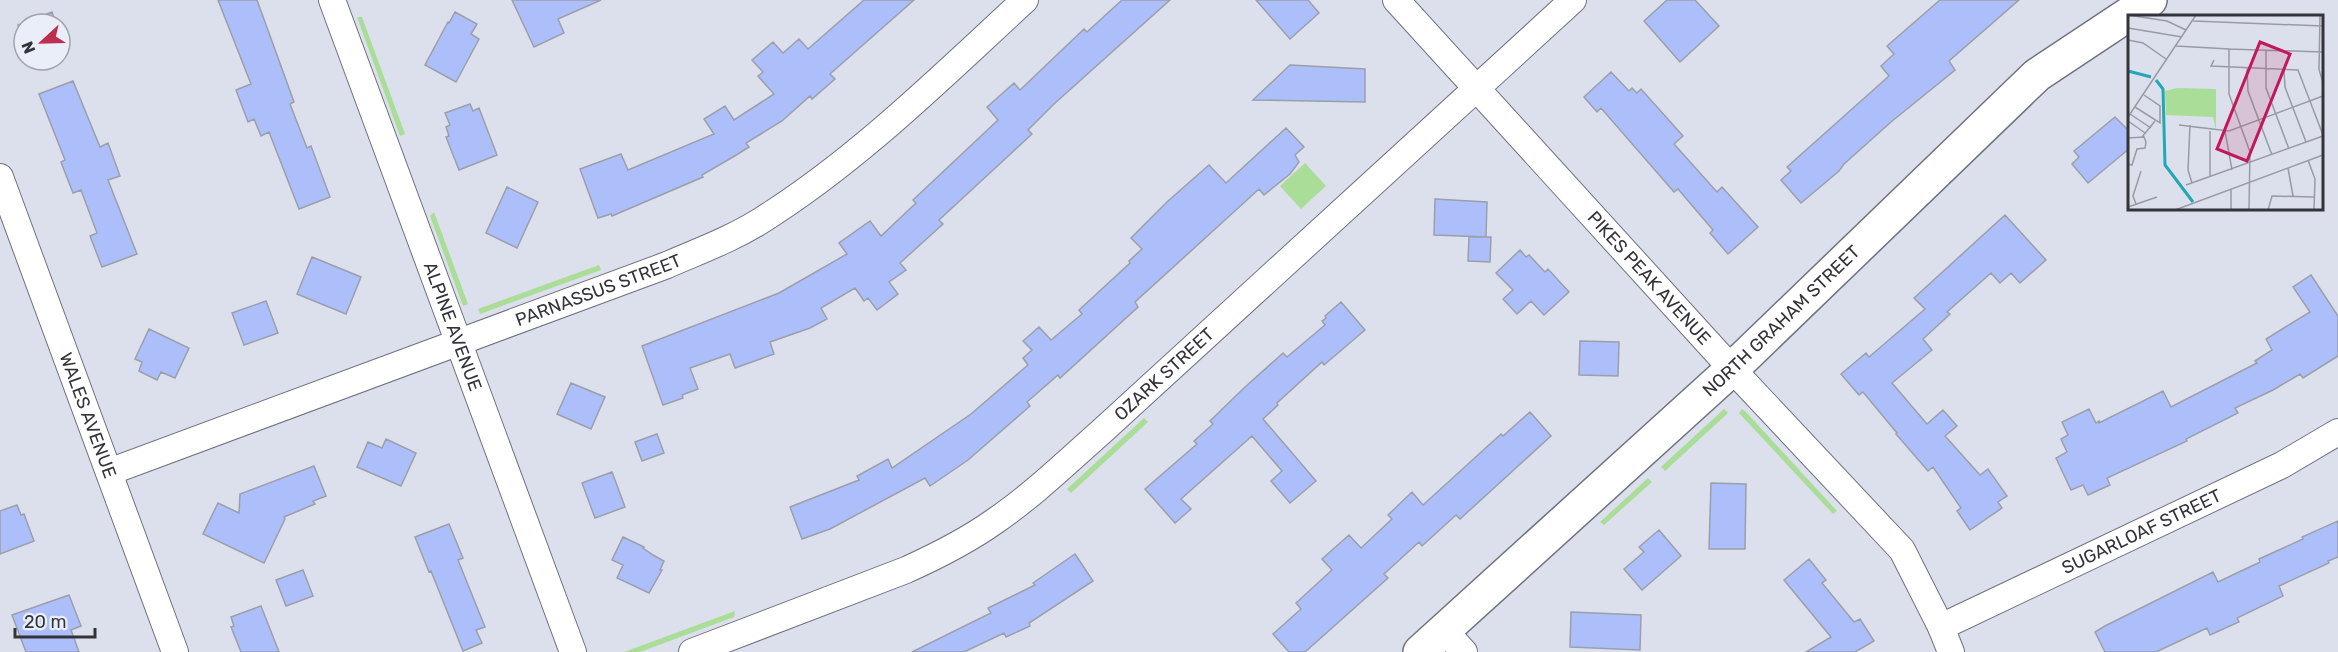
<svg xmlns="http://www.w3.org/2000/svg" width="2338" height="652" viewBox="0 0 2338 652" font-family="Rubik,sans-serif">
  <rect width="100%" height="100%" fill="#dce0ec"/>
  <path fill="#aadd98" d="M357 17H362L405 134 400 136Z
    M1305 163 1326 186 1301 209 1280 186Z
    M434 212 468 304 463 306 430 216Z
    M599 265 601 270 480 314 478 309Z
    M1724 409 1728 413 1665 471 1661 467Z
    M1742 409 1746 412 1837 511 1833 514 1739 413Z
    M1144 418 1148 422 1071 493 1067 489Z
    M1648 478 1652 482 1604 525 1600 522Z
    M735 611 734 617 640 652H624Z"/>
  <path fill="#acbffa" stroke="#9b9faa" stroke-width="1.5" d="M218 0H257L294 102 290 104 307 148 311 146 330 197 299 209 269 132 261 136 254 119 248 122 236 90 251 84Z
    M512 0H601L558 19 564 33 534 47Z
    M864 0H914L830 74 835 79 812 99 810 96 782 121 746 143 749 147 738 154 702 175 703 177 612 216 611 214 598 218 580 169 621 154 628 170 714 134 704 119 725 106 734 120 774 94 758 76 763 72 752 60 773 42 783 53 799 39 808 49Z
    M1122 0H1170L1054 104 1028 130 1032 134 939 220 943 224 900 263 906 270 889 282 898 294 877 310 868 298 864 301 855 288 821 308 827 319 810 328 770 342 774 354 735 368 730 354 690 368 698 389 682 395 683 398 663 405 642 346 779 293 847 254 839 243 870 221 881 236 916 203 913 200 998 120 987 107 1014 83 1020 90 1084 29 1087 32Z
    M1256 0H1308L1319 13 1290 39Z
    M1667 0H1695L1719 26 1680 62 1644 21Z
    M1940 0H2019L1949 61 1955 70 1891 122 1844 164 1839 171 1801 203 1781 180 1791 171 1787 167 1889 76 1881 66 1894 54 1887 46Z
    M52 12 56 24H24V42L18 25Z
    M455 12 477 24 471 34 479 39 456 82 425 65 448 22 449 23Z
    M1290 65 1365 69V102L1253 100Z
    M1611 72 1629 91 1632 88 1637 93 1641 89 1683 136 1674 144 1717 192 1722 187 1758 227 1728 254 1710 233 1713 230 1678 189 1674 192 1601 108 1597 112 1584 97Z
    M73 81 100 147 108 143 120 176 108 180 137 254 102 267 90 236 97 233 81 190 73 193 61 162 65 160 39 94Z
    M470 104 473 111 479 108 497 155 459 170 446 137 449 136 446 127 450 125 445 113Z
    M2115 117 2130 132V148L2088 183 2072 164 2079 157 2074 151Z
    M1286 128 1304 147 1295 155 1299 162 1290 174 1264 195 1259 189 1135 302 1138 307 1060 378 1058 375 1027 402 1030 406 968 460 930 486 925 478 830 529 802 539 790 507 859 480 857 476 888 459 892 468 971 414 1028 365 1023 358 1032 350 1023 341 1039 327 1051 340 1082 314 1079 310 1130 263 1129 261 1142 249 1131 238 1168 201 1209 165 1226 183Z
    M507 187 538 202 517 248 486 233Z
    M1435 199 1487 202 1486 237 1434 235Z
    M2005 215 2046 260 2020 283 2011 273 2000 283 1991 273 1947 312 1950 314 1923 339 1932 350 1892 383 1927 424 1943 410 1957 426 1945 436 1980 475 1988 469 2007 496 1998 502 2002 508 1970 530 1957 511 1961 508 1933 467 1928 471 1896 434 1897 433 1863 392 1859 395 1841 374 1866 353 1869 357 1925 309 1914 298Z
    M1469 237H1491L1490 262 1468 261Z
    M1520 250 1526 257 1529 255 1545 272 1548 269 1569 292 1544 315 1531 301 1517 314 1503 299 1513 290 1496 273Z
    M312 257 361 277 346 314 297 294Z
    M2311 275 2338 316V356L2303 378 2300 374 2273 390 2235 408 2238 413 2186 439 2187 441 2107 478 2110 485 2088 495 2083 485 2071 490 2056 458 2067 452 2061 439 2068 435 2062 422 2089 409 2096 423 2099 421V423L2163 391 2171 407 2257 363 2255 361 2272 350 2266 339 2310 312 2293 287Z
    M266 301 278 333 244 345 232 313Z
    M1341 302 1365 330 1324 365 1322 362 1277 403 1278 405 1263 419 1316 481 1290 503 1271 481 1282 471 1252 436 1181 499 1191 509 1175 523 1145 489 1197 444 1194 441 1213 424 1210 421 1244 388 1283 353 1287 357 1325 325 1322 321 1326 318 1325 316Z
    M149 329 189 348 175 378 161 372 157 380 139 371 142 362 135 359Z
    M1580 341 1619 342 1618 376 1579 375Z
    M571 383 605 397 591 429 557 414Z
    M1530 412 1551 436 1460 519 1456 515 1422 546 1419 542 1384 574 1388 578 1305 652H1289L1273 634 1301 609 1296 603 1332 570 1322 559 1349 535 1361 548 1392 519 1388 515 1412 492 1423 505 1501 434 1503 436Z
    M657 434 664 453 642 461 635 442Z
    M386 439 416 453 401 486 357 467 368 442 382 448Z
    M314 466 326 496 313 501 315 504 284 517 285 519 264 563 203 534 218 503 239 513 240 494Z
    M612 472 625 507 595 518 582 483Z
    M1711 483 1746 484 1745 549H1709Z
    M17 505 21 515 24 514 34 541 0 554V511Z
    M2338 521V557L2328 561 2329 563 2279 586 2283 596 2237 618 2239 622 2210 635 2207 628 2156 652H2105L2095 632 2105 626 2213 572 2218 582 2260 562 2259 559 2303 539 2302 537Z
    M449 524 463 558 458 560 485 627 476 630 482 643 463 651 431 571 429 572 415 537Z
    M1659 530 1681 556 1642 590 1624 569 1644 552 1639 547Z
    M623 537 644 547 643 548 653 555 664 561 660 570H662L649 593 617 578 623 565 612 560Z
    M1075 554 1093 581 1029 623 1030 626 1006 637 1004 633 964 652H912L991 613 988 608 1035 585 1033 583Z
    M1809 559 1826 580 1822 583 1854 622 1860 619 1874 641 1855 652H1806L1831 637 1784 580Z
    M303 570 313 596 286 606 276 580Z
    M69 595 81 626 71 630 79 652H26L12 615Z
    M261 606 279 652H241L231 627 234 626 231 617Z
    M1571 612 1641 615 1640 650 1570 647Z"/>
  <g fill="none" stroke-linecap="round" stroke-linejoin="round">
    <g stroke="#6f737d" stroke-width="28">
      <g id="minor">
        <path id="s1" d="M332 0 573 652"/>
        <path id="s2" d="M1396 0 1732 369 1902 550 1941 627 1951 652"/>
        <path id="s3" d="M0 177 175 652"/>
        <path id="s4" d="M109 472 667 265C699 251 732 239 762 220 859 159 941 77 1025 0"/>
        <path id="s5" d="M1941 627 2282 465 2338 432"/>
        <path d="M1444 630 1464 652"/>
        <path id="s6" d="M692 652 906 570C937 556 967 541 995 521 1033 495 1067 462 1101 432L1573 0"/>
      </g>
    </g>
    <g stroke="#6f737d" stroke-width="36">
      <g id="major">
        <path id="s7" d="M1420 652 1732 369 2037 75 2150 0"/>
      </g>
    </g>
    <use href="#minor" stroke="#fff" stroke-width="26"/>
    <use href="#major" stroke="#fff" stroke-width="33"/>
  </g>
  <g text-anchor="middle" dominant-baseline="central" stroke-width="4.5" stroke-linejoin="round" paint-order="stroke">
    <g font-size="18" fill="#333439" stroke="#eaeef9">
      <text stroke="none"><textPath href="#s2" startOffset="376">PIKES PEAK AVENUE</textPath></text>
      <text stroke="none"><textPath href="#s4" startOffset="522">PARNASSUS STREET</textPath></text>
      <text stroke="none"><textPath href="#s7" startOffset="490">NORTH GRAHAM STREET</textPath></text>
      <text stroke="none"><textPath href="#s1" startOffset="348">ALPINE AVENUE</textPath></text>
      <text stroke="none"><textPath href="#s6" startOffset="555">OZARK STREET</textPath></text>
      <text stroke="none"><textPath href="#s3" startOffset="254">WALES AVENUE</textPath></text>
      <text stroke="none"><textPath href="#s5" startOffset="222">SUGARLOAF STREET</textPath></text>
    </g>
  </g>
  <g transform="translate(2128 15)">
    <rect width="195" height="195" fill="#dce0ec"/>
    <path d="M49 73 88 74V115L85 102 38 100 37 76Z" fill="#aadd98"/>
    <path fill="none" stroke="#22a8b5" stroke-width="3" d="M0 56 23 62M28 65 35 74 37 150 65 187"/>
    <path fill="none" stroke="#989ba4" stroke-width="1.5" d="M0 0 39 6 58 15M192 0 191 55 195 67M65 6 195 11M0 13 54 22M0 25 15 28 38 44M48 31 101 34V79L122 137 121 195M101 34 195 37M138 35V73L161 134M86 45 83 51 170 55 195 120M119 53 120 76 144 140M156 55 157 72 178 127M7 92 32 108V91L16 80M2 99 23 113M0 102 68 0M0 106 17 118M51 110 101 116 195 81M62 110 60 155 64 168M97 116 104 155M14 122 27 106M0 123 16 122 18 127 17 133 9 134 4 150 0 149M180 145 187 164 186 195M160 153 165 181M82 161V116M58 170 195 121M8 189 5 181 13 156M0 192 29 182M47 195 195 140M103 195V174M140 195 144 181 186 182"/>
    <path fill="#c2185b" fill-opacity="0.15" stroke="#c2185b" stroke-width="3" d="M132 27 162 39 119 146 89 134Z"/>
    <rect width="195" height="195" fill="none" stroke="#333439" stroke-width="3"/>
  </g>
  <g transform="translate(42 42) rotate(248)"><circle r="28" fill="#eaeef9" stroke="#a1a4ac" stroke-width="1.5"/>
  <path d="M0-4.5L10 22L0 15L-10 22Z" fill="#be2e4e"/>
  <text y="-9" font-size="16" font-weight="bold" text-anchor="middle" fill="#333439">N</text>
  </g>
  <path d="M15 628v9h80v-9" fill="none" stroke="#333439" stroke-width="3"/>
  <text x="24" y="628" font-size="18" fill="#333439" stroke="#eaeef9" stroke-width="4.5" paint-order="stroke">20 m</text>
</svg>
